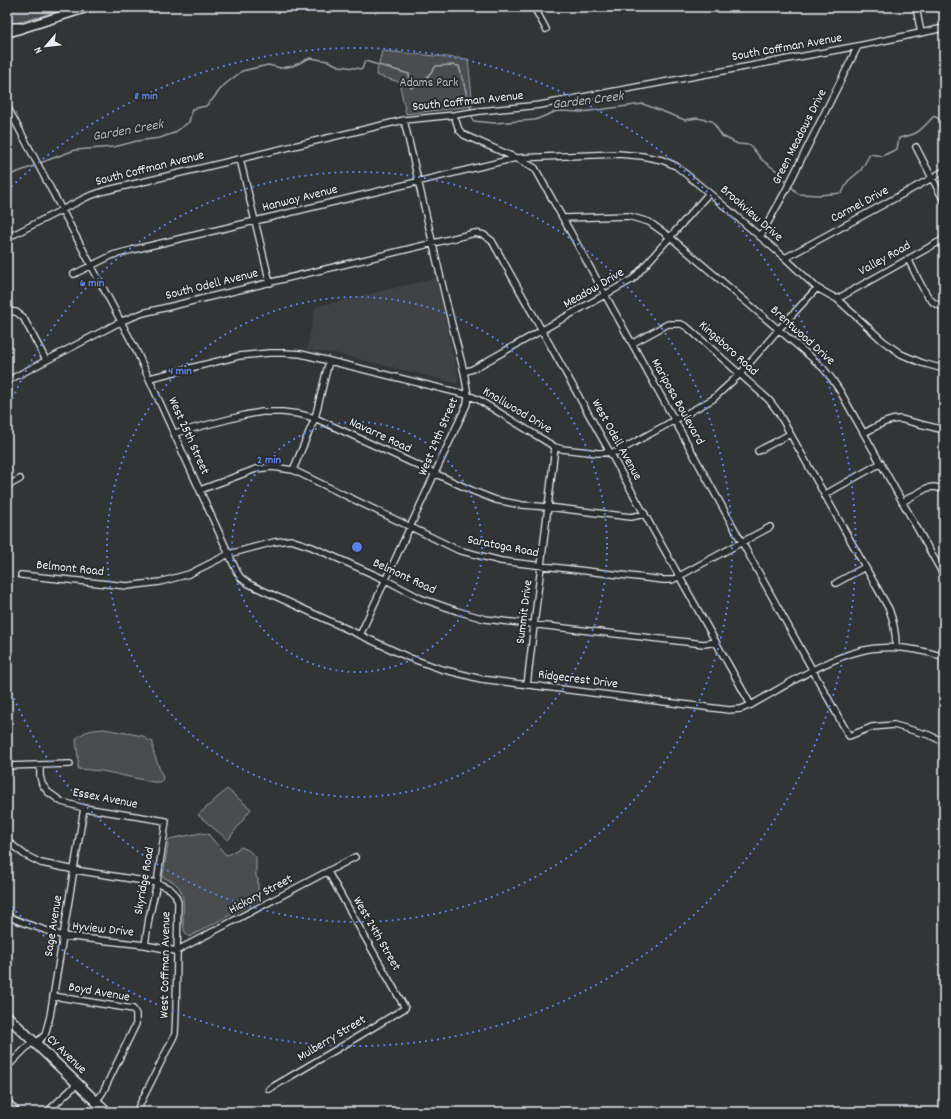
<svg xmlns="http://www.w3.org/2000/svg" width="951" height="1119" viewBox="0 0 951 1119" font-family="Dekko,sans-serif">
  <rect width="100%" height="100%" fill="#323536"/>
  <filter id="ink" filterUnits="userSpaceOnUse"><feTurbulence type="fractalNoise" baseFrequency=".025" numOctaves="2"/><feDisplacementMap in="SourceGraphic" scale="8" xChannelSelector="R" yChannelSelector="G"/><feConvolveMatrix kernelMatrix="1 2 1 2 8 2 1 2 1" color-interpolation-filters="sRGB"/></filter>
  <g filter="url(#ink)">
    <path fill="#3f4244" d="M436 278 459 380 457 383H456L334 353 307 350 315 307Z"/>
    <path fill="#494d4f" stroke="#989fa4" d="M7 7H70L39 17 7 25Z
      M382 51 468 59 473 106 406 114 399 82 376 75Z
      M104 729 143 736 148 740 153 742V751L163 778 161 782H153L102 771 78 769V757L76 739C85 730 92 730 104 729Z
      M227 789 251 809 228 840 198 815Z
      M201 833 208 834 225 854 228 855 241 847 248 850 256 857V877L258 879V900L189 937C176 927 191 900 177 885 174 881 168 880 163 877V874L169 839Z"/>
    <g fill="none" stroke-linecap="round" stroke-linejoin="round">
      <path stroke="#9fa5aa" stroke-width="1.5" d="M472 114 473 121 494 123 535 120 557 111 582 112 643 104 685 120 697 118 712 121 722 136 738 144 750 145 762 160 777 171 787 182
        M40 163 75 150 114 147 137 141 160 138 174 133 189 122 192 109 206 106 212 100 223 86 242 71 268 65 281 68 293 66 310 58 328 61 339 66 362 69 365 61 409 74 411 88 424 81 436 66 452 65 459 66 471 110
        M7 176 37 165
        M790 185 798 194 819 195 842 193 848 181 861 170 870 154 882 156 897 149 899 138C919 134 920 131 934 116L944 122"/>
      <g stroke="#e8f1f8" stroke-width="8">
        <path id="minor" d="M534 7 546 29
          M916 7 921 33
          M7 106 136 350 237 572 241 578 249 584 410 658 441 669 481 679 729 710 741 709 751 705C787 685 837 651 878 648 901 646 923 650 944 657
          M454 115 459 130 464 135 516 158 535 168C640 357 743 547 849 736L872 727 894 725 929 735 944 742
          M916 147 944 201
          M240 159 270 283
          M563 218 628 216 649 222 670 237 812 358 823 368 832 379 840 391 944 576
          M760 237 785 192 858 46
          M7 238 87 197 104 191 404 120 454 115 480 111 540 105 858 46 944 28
          M785 258 932 178 944 171
          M908 259C914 270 924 294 932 301 936 305 940 306 944 307
          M74 274 113 255 132 250 255 221 516 158 618 154 642 156 662 160 676 166 709 193 785 258 817 288 837 299 883 341 901 354 922 363 944 369
          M837 299 944 239
          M7 311 16 312 23 317 46 360
          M633 343 668 324H681L687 327 769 400 778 412 889 609C894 622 896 634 896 647
          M464 372 473 369 633 279 709 193
          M150 378 239 356 269 353H284L301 354 468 395 479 400 555 447 562 449 598 453 617 452 713 399 740 374 779 329 817 288
          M7 381 122 321 143 313 475 233 484 235 492 241 751 705
          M175 433 245 415 262 412H282L299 414 315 418 473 491 496 500 522 505 548 507 631 517 645 514
          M864 433C876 427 887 419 900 419L944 430
          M758 451 790 434
          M293 470 315 418 329 361
          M7 485H9L20 479
          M200 490 256 469 272 467 293 470 458 550 501 561 663 580H672L770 527
          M824 495 881 463
          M902 502 927 488 934 487 944 489
          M21 575 127 586 160 582 189 574 229 554 274 542 291 540 312 547 386 580 420 598 457 611 485 619 704 644 716 642
          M836 583 865 567
          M360 635 467 404 468 395 464 372 448 309 404 120
          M527 685 555 447
          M40 765V776L42 784 48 792 62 802 84 808 166 821 157 883 149 918 145 945
          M7 766 70 764
          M7 841 25 855 41 863 75 870 157 883 170 889 175 894 178 902 176 1011 175 1034 136 1112
          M7 916 24 923 63 936 145 945 176 951 355 857
          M53 996 133 1009 136 1014V1024L103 1092 96 1102
          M36 1043 45 1035 50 1016 84 808
          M7 1067 33 1041
          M269 1089 344 1045 405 1008 328 872
          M7 1101 17 1112
          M47 1112 77 1084"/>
      </g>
      <g stroke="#e8f1f8" stroke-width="10">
        <path id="tertiary" d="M7 27H21"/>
      </g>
      <g stroke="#e8f1f8" stroke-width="11">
        <path id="secondary" d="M7 33 89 7"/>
      </g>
      <g stroke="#e8f1f8" stroke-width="12">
        <path id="primary" d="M7 1016 107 1112"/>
      </g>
      <use href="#minor" stroke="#2a2d2e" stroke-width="5.5"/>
      <use href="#tertiary" stroke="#2a2d2e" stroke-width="7"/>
      <use href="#secondary" stroke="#2a2d2e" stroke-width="8"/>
      <use href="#primary" stroke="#2a2d2e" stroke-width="9"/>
    </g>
  </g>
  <g fill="none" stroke="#5a7fe2" stroke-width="2" stroke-dasharray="2 4">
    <circle cx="357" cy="547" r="125"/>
    <circle cx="357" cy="547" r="250"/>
    <path d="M8 410A375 375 0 1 1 8 684"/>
    <path d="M7 191A499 499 0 1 1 7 903"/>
  </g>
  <g text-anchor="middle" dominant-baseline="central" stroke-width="4" stroke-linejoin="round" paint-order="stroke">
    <g font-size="13" fill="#e8f1f8" stroke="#2a2d2e">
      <text transform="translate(787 48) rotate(-10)">South Coffman Avenue</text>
      <text transform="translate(468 102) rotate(-6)">South Coffman Avenue</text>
      <text transform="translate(800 137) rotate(-63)">Green Meadows Drive</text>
      <text transform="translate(150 169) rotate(-14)">South Coffman Avenue</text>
      <text transform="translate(300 199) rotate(-14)">Hanway Avenue</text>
      <text transform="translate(860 205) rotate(-28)">Carmel Drive</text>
      <text transform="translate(751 214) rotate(41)">Brookview Drive</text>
      <text transform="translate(885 259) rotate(-29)">Valley Road</text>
      <text transform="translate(212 285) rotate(-14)">South Odell Avenue</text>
      <text transform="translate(594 289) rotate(-30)">Meadow Drive</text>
      <text transform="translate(802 336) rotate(42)">Brentwood Drive</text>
      <text transform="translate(728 349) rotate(42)">Kingsboro Road</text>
      <text transform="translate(677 402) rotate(61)">Mariposa Boulevard</text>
      <text transform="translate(517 411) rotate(31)">Knollwood Drive</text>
      <text transform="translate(188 436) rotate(66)">West 25th Street</text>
      <text transform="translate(380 436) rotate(25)">Navarre Road</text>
      <text transform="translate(439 437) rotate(-67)">West 29th Street</text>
      <text transform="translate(616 440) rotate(61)">West Odell Avenue</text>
      <text transform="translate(503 547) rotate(11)">Saratoga Road</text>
      <text transform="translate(70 569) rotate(6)">Belmont Road</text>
      <text transform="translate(404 577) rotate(25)">Belmont Road</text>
      <text transform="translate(525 612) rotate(-83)">Summit Drive</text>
      <text transform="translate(578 680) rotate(7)">Ridgecrest Drive</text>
      <text transform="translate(105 799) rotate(11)">Essex Avenue</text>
      <text transform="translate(145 881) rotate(-80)">Skyridge Road</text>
      <text transform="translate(261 895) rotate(-28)">Hickory Street</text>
      <text transform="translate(54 926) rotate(-81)">Sage Avenue</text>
      <text transform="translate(103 930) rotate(6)">Hyview Drive</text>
      <text transform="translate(376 934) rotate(60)">West 24th Street</text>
      <text transform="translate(166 965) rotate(-89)">West Coffman Avenue</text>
      <text transform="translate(99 993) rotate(10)">Boyd Avenue</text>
      <text transform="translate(332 1039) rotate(-31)">Mulberry Street</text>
      <text transform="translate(66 1055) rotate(44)">CY Avenue</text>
    </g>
    <g font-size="13" fill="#b0b8bd" stroke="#2a2d2e">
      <text x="429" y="83">Adams Park</text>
    </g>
    <g font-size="14" font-style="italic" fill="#b1b8be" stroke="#2a2d2e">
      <text transform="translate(588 101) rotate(-7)">Garden Creek</text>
      <text transform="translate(128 131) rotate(-10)">Garden Creek</text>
    </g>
  </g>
  <circle cx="357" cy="547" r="6" fill="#5a7fe2" stroke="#2a2d2e" stroke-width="2"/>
  <g font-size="12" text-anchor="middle" font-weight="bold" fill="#5a7fe2" stroke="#2a2d2e" stroke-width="4" stroke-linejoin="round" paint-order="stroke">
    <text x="146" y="99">8 min</text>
    <text x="92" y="286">6 min</text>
    <text x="180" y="374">4 min</text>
    <text x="269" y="463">2 min</text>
  </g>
  <rect width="951" height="1119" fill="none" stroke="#2a2d2e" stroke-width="24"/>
  <rect x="12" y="12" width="927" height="1095" fill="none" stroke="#e8f1f8" stroke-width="1.5" filter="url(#ink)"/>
  <g transform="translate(46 46) rotate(242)" stroke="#2a2d2e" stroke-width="3" paint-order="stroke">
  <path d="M0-3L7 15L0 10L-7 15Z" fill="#e8f1f8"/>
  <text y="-6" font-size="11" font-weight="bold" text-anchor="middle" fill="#e8f1f8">N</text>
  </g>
</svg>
